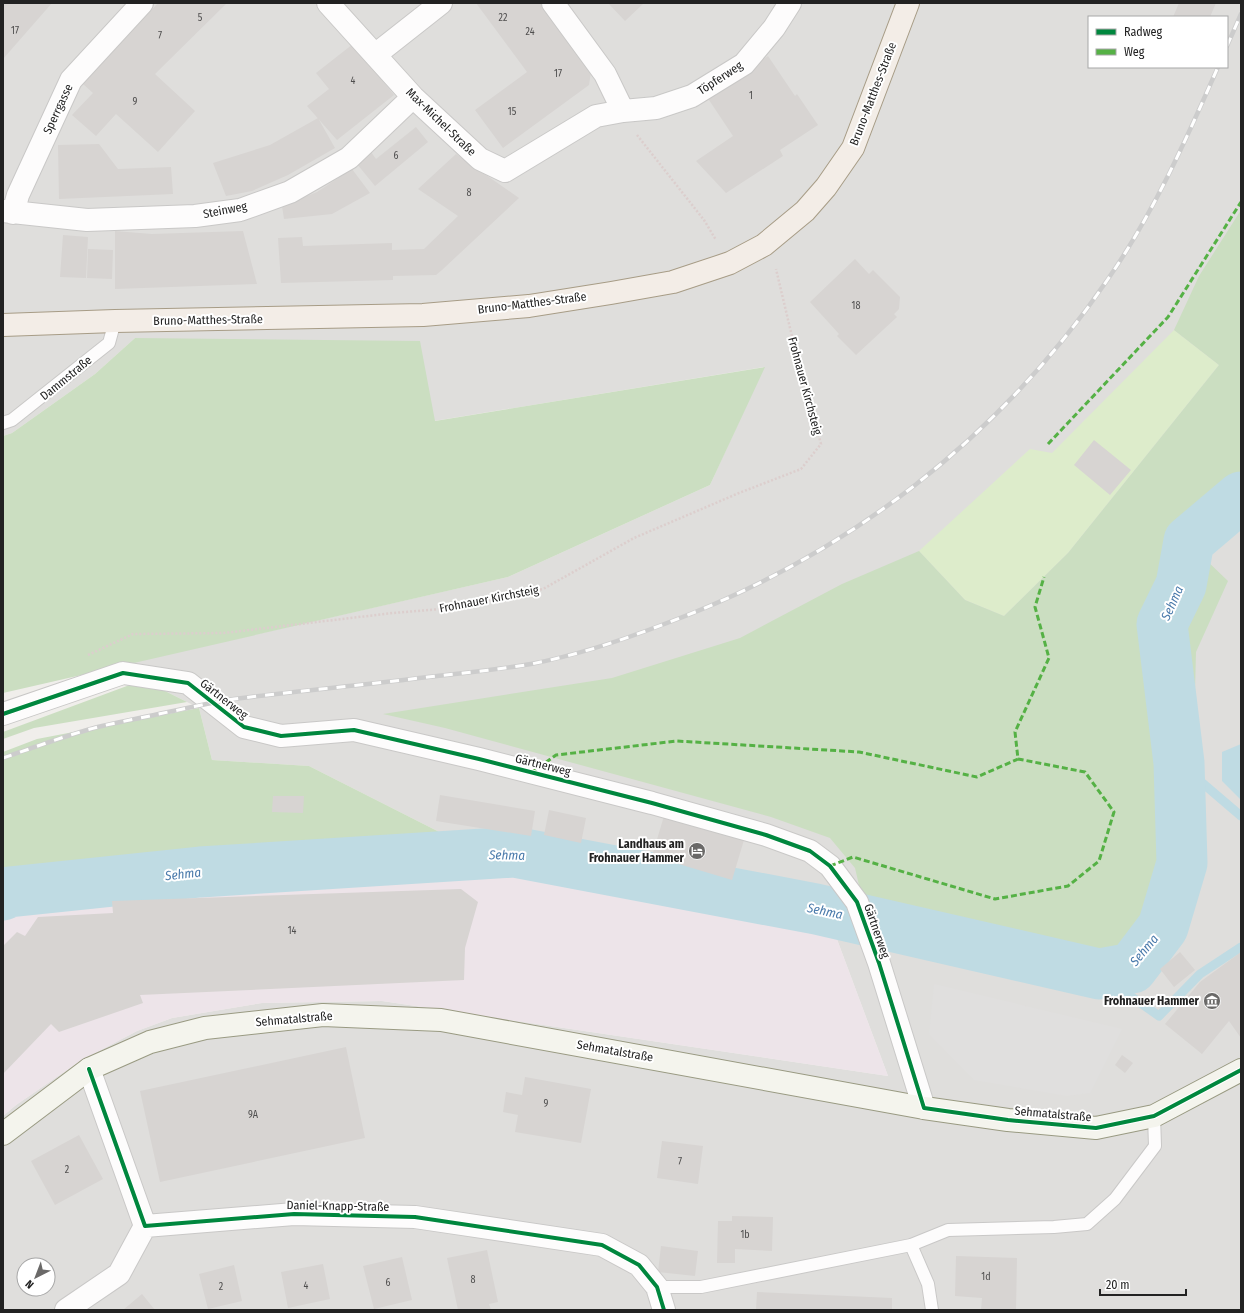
<svg xmlns="http://www.w3.org/2000/svg" width="1244" height="1313" viewBox="0 0 1244 1313" font-family="'Fira Sans Condensed',sans-serif">
  <rect width="100%" height="100%" fill="#f0eeeb"/>
  <path fill="#dfdedc" fill-rule="evenodd" d="M3 3H1241V1310H3V1116L16 1105 80 1061 137 1031 172 1018 262 1003 382 1001 888 1076 835 934 649 897 498 871 465 845 309 766 212 760 199 708 143 680 121 665 508 577 710 485 764 367 434 421 135 338 95 374 12 433 3 436ZM1089 17H1227V67H1089ZM24 1265H48V1289H24Z"/>
  <path fill="#ede4e9" d="M498 871 649 897 835 934 888 1076 382 1001 262 1003 172 1018 137 1031 80 1061 16 1105 3 1116V911L10 906 130 890 329 882Z"/>
  <path fill="#ddeccb" d="M1174 330 1219 365 1068 553 1004 616 965 600 919 551 1030 449 1052 453Z"/>
  <path fill="#cbdec1" d="M1241 210V513L1207 502 1178 533 1228 581 1196 652 1193 772V871L1175 935 1149 927 1100 958 976 936 865 911 855 868 830 838 771 817 445 728 383 714 612 678 740 638 842 584 919 551 965 600 1004 616 1068 553 1219 365 1174 330 1199 276Z
    M135 338 420 341 435 421 765 367 710 485 508 577 3 693V436L12 433 95 374Z
    M143 680 187 702 34 728 3 739V732Z
    M199 708 212 760 309 766 465 845 498 871 289 853 133 874 26 873 3 877V752L37 739Z"/>
  <path fill="#e0dfde" d="M934 984 1122 1029 1090 1093 1067 1096 974 1080 929 1034Z"/>
  <path fill="#bfdbe3" d="M1241 744V800L1222 781V752Z"/>
  <g fill="none" stroke-linecap="round" stroke-linejoin="round">
    <path stroke="#bfdbe3" stroke-width="9" d="M1179 763 1241 816
      M1099 974 1159 1016 1200 974 1241 947"/>
    <path stroke="#bfdbe3" stroke-width="51" d="M3 895 9 892 200 872 514 852 816 909 1099 974 1132 968 1163 927 1182 863 1179 763 1162 624 1181 585 1189 541 1241 497"/>
  </g>
  <path fill="#d7d4d2" d="M3 3H52L3 59Z
    M158 3H227L155 74 195 111 158 152 116 114 96 136 72 115 93 93 83 84Z
    M476 3H540L591 72 589 85 503 148 475 110 527 72Z
    M608 3H644L625 21Z
    M1179 3H1216L1210 17H1173Z
    M353 44 394 95 337 140 307 106 329 89 316 73Z
    M768 56 795 96 797 94 818 125 780 150 783 156 726 193 696 161 733 136 707 97Z
    M318 118 335 148 288 175 252 191 226 196 213 163 270 145Z
    M416 127 428 142 375 186 357 164 371 152 376 159Z
    M99 144 118 169 171 167 173 194 59 199 58 145Z
    M456 154 519 198 442 270 436 275 393 276V280L281 283 278 238 302 237 303 246 392 243V250L424 249 458 216 418 189Z
    M352 169 370 193 332 214 284 219 282 206 317 192Z
    M115 231 152 234 243 231 257 284 115 289Z
    M63 235 88 237 86 278 60 277Z
    M88 249 113 250 112 279 87 278Z
    M855 259 869 274 873 270 900 297 899 309 894 314 897 317 856 355 837 336 839 334 810 302Z
    M1094 440 1131 470 1110 495 1074 465Z
    M440 795 535 811 531 836 436 821Z
    M273 796H304L303 813 272 812Z
    M549 810 586 818 581 843 544 835Z
    M664 816 744 840 732 880 652 856Z
    M461 889 478 902 465 948 464 980 140 995 143 1003 59 1032 51 1024 3 1074V946L17 932 25 936 38 917 113 913 112 901Z
    M1180 952 1195 970 1174 987 1160 969Z
    M1241 952V1038L1229 1021 1202 1054 1165 1024 1200 982Z
    M346 1047 365 1138 160 1182 140 1091Z
    M1122 1055 1133 1063 1125 1073 1115 1065Z
    M525 1077 591 1089 581 1143 515 1132 518 1115 503 1112 506 1092 522 1095Z
    M79 1135 103 1179 55 1205 31 1161Z
    M662 1141 703 1146 698 1184 657 1178Z
    M732 1216 773 1217 772 1251 735 1249V1263H717L718 1221H732Z
    M661 1246 698 1251 695 1276 658 1272Z
    M487 1250 498 1302 489 1304 491 1310H458L447 1258Z
    M956 1256 1017 1258 1016 1310H981L982 1298 955 1296Z
    M402 1257 412 1300 374 1309 363 1266Z
    M323 1264 330 1299 288 1308 281 1272Z
    M234 1265 242 1301 208 1309 199 1274Z
    M757 1292 892 1298V1310H756Z
    M142 1294 155 1310H123Z"/>
  <g fill="none" stroke-linecap="round" stroke-linejoin="round">
    <g stroke="#c9c8c7" stroke-width="14">
      <path id="lane" d="M3 423 12 420 109 343 115 321
        M911 1245 928 1284 932 1310
        M657 1287H701L911 1245 948 1230 1054 1227 1087 1224 1115 1199 1155 1146 1154 1116"/>
    </g>
    <g stroke="#c9c8c7" stroke-width="24">
      <path id="street" d="M328 3 413 97 480 159 505 171 596 116 623 111 656 108 692 96 744 64 774 28 790 3
        M553 3 605 74 623 111
        M375 55 441 3
        M3 211 87 220 195 216 240 210 290 192 349 158 413 97
        M13 213 18 195 71 80 142 3
        M3 714 123 673 188 683 244 727 281 736 354 730 479 759 652 803 766 835 810 851 830 866 857 902 879 963 924 1108
        M89 1069 145 1226 294 1214 415 1217 602 1245 639 1265 657 1287 664 1310
        M66 1310 119 1274 145 1226"/>
    </g>
    <g stroke="#999a82" stroke-width="24">
      <path id="secondary" d="M3 1134 89 1069 150 1042 205 1028 323 1015 441 1020 924 1108 1008 1120 1096 1128 1154 1116 1241 1070"/>
    </g>
    <g stroke="#a79c86" stroke-width="24">
      <path id="primary" d="M3 325 115 321 423 315 529 306 611 293 673 282 730 263 764 245 805 211 826 187 853 148 908 3"/>
    </g>
    <path stroke="#dccecd" stroke-width="2.5" stroke-dasharray="2 2" stroke-linecap="butt" d="M637 135 704 220 716 240
      M88 655 133 634 224 633 393 613 453 608 543 589 634 538 739 493 801 469 821 444 795 349 776 269"/>
    <use href="#lane" stroke="#fdfcfc" stroke-width="12"/>
    <use href="#street" stroke="#fdfcfc" stroke-width="22"/>
    <use href="#secondary" stroke="#f4f4ed" stroke-width="22"/>
    <use href="#primary" stroke="#f3ede7" stroke-width="22"/>
    <g stroke="#ccc" stroke-width="4.5">
      <path id="rail" d="M1227 46 1241 14
        M3 758C36 747 69 734 102 726 124 721 146 717 168 712 190 708 212 702 234 699 299 691 363 685 428 677 462 673 497 670 531 664 578 655 623 640 667 623 847 556 1000 438 1108 279 1153 214 1186 140 1218 67"/>
    </g>
    <use href="#rail" stroke="#fff" stroke-width="3" stroke-dasharray="9" stroke-linecap="butt"/>
    <path stroke="#55b145" stroke-width="3" stroke-dasharray="6 3" stroke-linecap="butt" d="M1048 444 1168 317 1241 202
      M531 773 556 755 677 741 859 752 977 777 1018 759
      M830 866 853 857 995 899 1068 886 1099 861 1114 812 1085 772 1018 759 1015 732 1049 658 1035 607 1044 577"/>
    <g stroke="#fff" stroke-width="6">
      <path id="cycleway" d="M3 714 123 673 188 683 244 727 281 736 354 730 479 759 652 803 766 835 810 851 830 866 857 902 879 963 924 1108 1008 1120 1096 1128 1154 1116 1241 1070
        M89 1069 145 1226 294 1214 415 1217 602 1245 639 1265 657 1287 664 1310"/>
    </g>
    <use href="#cycleway" stroke="#00873e" stroke-width="4"/>
  </g>
  <defs>
    <g id="hotel-disc" transform="scale(0.9)"><circle r="9.5" fill="#6a6968" stroke="#fff"/><path d="M-6-4.5h1.5V1H6V5H4.5V3h-9V5H-6ZM-4 0a1.8 1.8 0 1 1 3.6 0ZM.5 0V-2.5h3Q6-2.5 6 0Z" fill="#fff"/></g>
    <g id="museum-disc" transform="scale(0.9)"><circle r="9.5" fill="#6a6968" stroke="#fff"/><path d="M0-6L6-3V-2H-6V-3ZM-5-1h2V3h-2ZM-1-1h2V3h-2ZM3-1h2V3H3ZM-6 4H6V6H-6Z" fill="#fff"/></g>
  </defs>
  <g fill-rule="evenodd">
    <use href="#hotel-disc" x="697" y="851"/>
    <use href="#museum-disc" x="1212" y="1001"/>
  </g>
  <g text-anchor="middle" dominant-baseline="central" stroke-width="4" stroke-linejoin="round" paint-order="stroke">
    <g font-size="10" fill="#4f4e4e">
      <text x="200" y="18">5</text>
      <text x="503" y="18">22</text>
      <text x="15" y="31">17</text>
      <text x="530" y="32">24</text>
      <text x="160" y="36">7</text>
      <text x="558" y="74">17</text>
      <text x="353" y="81">4</text>
      <text x="751" y="96">1</text>
      <text x="135" y="102">9</text>
      <text x="512" y="112">15</text>
      <text x="396" y="156">6</text>
      <text x="469" y="193">8</text>
      <text x="856" y="306">18</text>
      <text x="292" y="931">14</text>
      <text x="546" y="1104">9</text>
      <text x="253" y="1115">9A</text>
      <text x="680" y="1162">7</text>
      <text x="67" y="1170">2</text>
      <text x="745" y="1235">1b</text>
      <text x="986" y="1277">1d</text>
      <text x="473" y="1280">8</text>
      <text x="388" y="1283">6</text>
      <text x="306" y="1286">4</text>
      <text x="221" y="1287">2</text>
    </g>
    <g font-size="12" fill="#222" stroke="#fff">
      <text transform="translate(720 78) rotate(-33)">Töpferweg</text>
      <text transform="translate(873 94) rotate(-69)">Bruno-Matthes-Straße</text>
      <text transform="translate(58 109) rotate(-65)">Sperrgasse</text>
      <text transform="translate(441 122) rotate(44)">Max-Michel-Straße</text>
      <text transform="translate(225 210) rotate(-11)">Steinweg</text>
      <text transform="translate(532 303) rotate(-7)">Bruno-Matthes-Straße</text>
      <text transform="translate(208 320) rotate(-1)">Bruno-Matthes-Straße</text>
      <text transform="translate(66 378) rotate(-39)">Dammstraße</text>
      <text transform="translate(805 386) rotate(75)">Frohnauer Kirchsteig</text>
      <text transform="translate(489 599) rotate(-11)">Frohnauer Kirchsteig</text>
      <text transform="translate(224 699) rotate(38)">Gärtnerweg</text>
      <text transform="translate(543 765) rotate(14)">Gärtnerweg</text>
      <text transform="translate(877 931) rotate(71)">Gärtnerweg</text>
      <text transform="translate(294 1019) rotate(-5)">Sehmatalstraße</text>
      <text transform="translate(615 1051) rotate(10)">Sehmatalstraße</text>
      <text transform="translate(1053 1114) rotate(5)">Sehmatalstraße</text>
      <text transform="translate(338 1206) rotate(1)">Daniel-Knapp-Straße</text>
    </g>
    <g font-size="12" font-weight="bold" fill="#222" stroke="#fff" text-anchor="end">
      <text x="684" y="844">Landhaus am<tspan x="684" dy="14">Frohnauer Hammer</tspan></text>
      <text x="1199" y="1001">Frohnauer Hammer</text>
    </g>
    <g font-size="13" font-style="italic" fill="#4a7aab" stroke="#fff">
      <text transform="translate(1172 603) rotate(-66)">Sehma</text>
      <text transform="translate(507 855) rotate(1)">Sehma</text>
      <text transform="translate(183 874) rotate(-6)">Sehma</text>
      <text transform="translate(825 911) rotate(12)">Sehma</text>
      <text transform="translate(1144 950) rotate(-50)">Sehma</text>
    </g>
  </g>
  <rect width="1244" height="1313" fill="none" stroke="#222222" stroke-width="8"/>
  <rect x="1088" y="16" width="140" height="52" fill="#ffffff" stroke="#a7a7a7"/>
  <rect x="1096" y="29" width="20" height="6" fill="#00873e" stroke="#a7a7a7"/>
  <text x="1124" y="36" font-size="12" fill="#222222">Radweg</text>
  <rect x="1096" y="49" width="20" height="6" fill="#55b145" stroke="#a7a7a7"/>
  <text x="1124" y="56" font-size="12" fill="#222222">Weg</text>
  <g transform="translate(36 1277) rotate(222)"><circle r="19" fill="#ffffff" stroke="#a7a7a7"/>
  <path d="M0-3L7 15L0 10L-7 15Z" fill="#6a6968"/>
  <text y="-6" font-size="11" font-weight="bold" text-anchor="middle" fill="#222222">N</text>
  </g>
  <path d="M1100 1289v6h86v-6" fill="none" stroke="#222222" stroke-width="2"/>
  <text x="1106" y="1289" font-size="12" fill="#222222" stroke="#ffffff" stroke-width="3" paint-order="stroke">20 m</text>
</svg>
